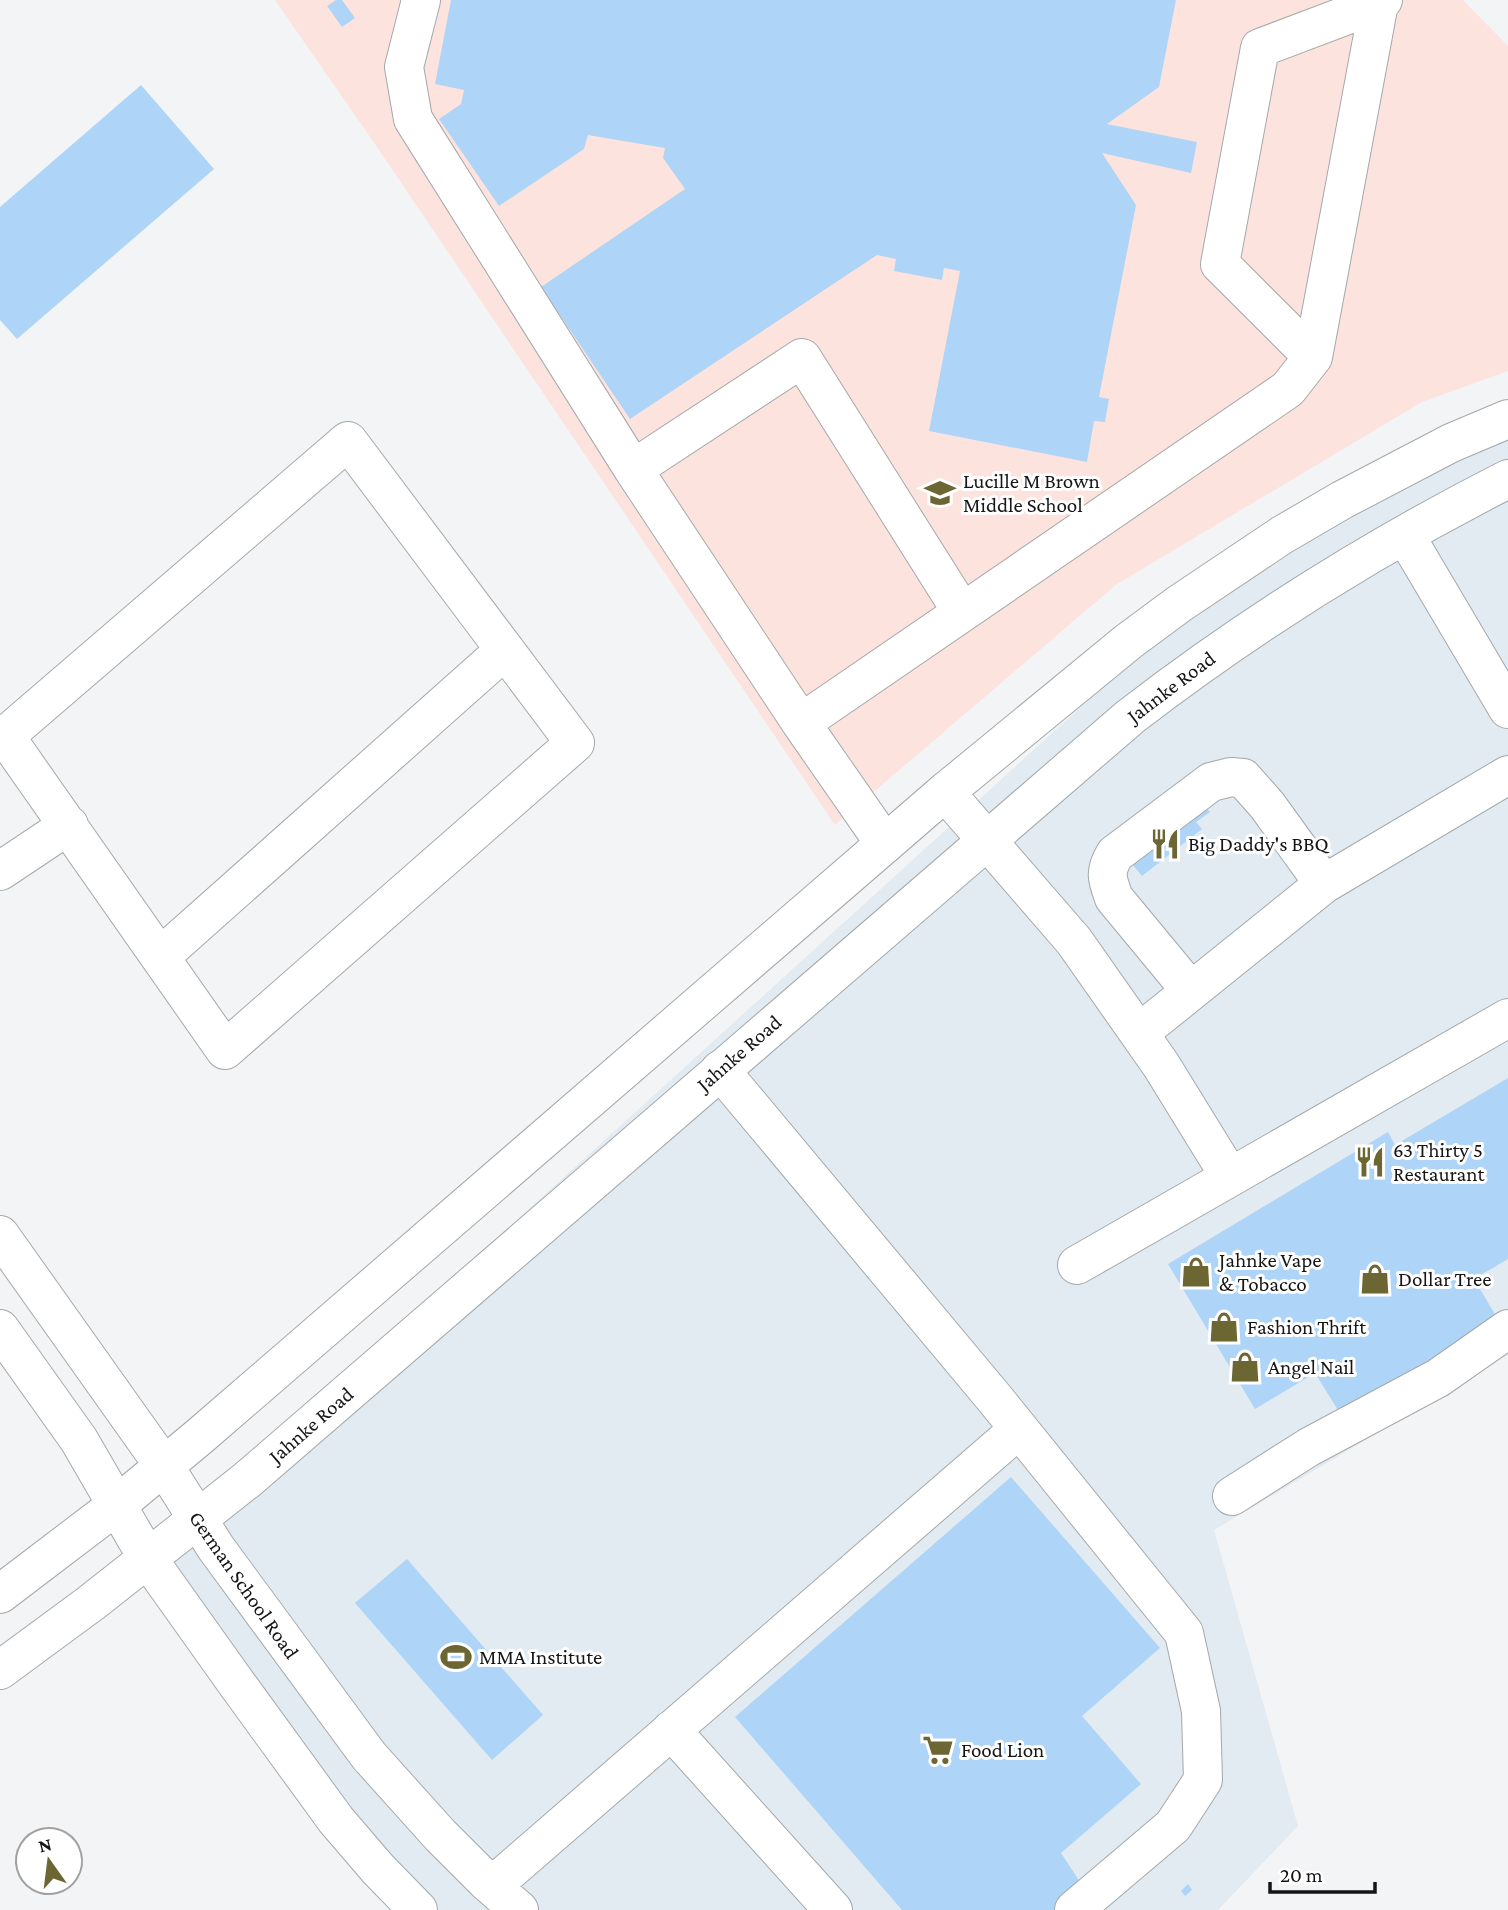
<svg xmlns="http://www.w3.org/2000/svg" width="1508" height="1910" viewBox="0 0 1508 1910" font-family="'Crimson Pro',serif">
  <rect width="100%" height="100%" fill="#f2f4f6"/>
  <path fill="#e2eaf2" d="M1508 415V1355L1214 1530 1298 1826 1218 1910H414L128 1545 234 1477 1148 646 1435 440Z"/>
  <path fill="#fde3dd" d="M275 0H1463L1508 46V371L1422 402 1117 584 835 825 377 147Z"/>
  <path fill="#aed5f7" d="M336 0H342L355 18 342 27 327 6Z
    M451 0H1176L1159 87 1107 124 1197 142 1191 173 1102 153 1136 205 1099 397 1109 399 1105 422 1094 421 1087 462 929 431 960 271 944 268 942 280 894 271 896 259 877 255 630 419 541 287 685 189 663 158 665 148 588 135 584 149 499 206 439 119 461 104 464 90 435 84Z
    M141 85 214 169 17 339 0 320V207Z
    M1201 801 1210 812 1196 822 1202 829 1142 876 1128 859Z
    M1508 1078V1259L1474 1279 1499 1321 1341 1415 1315 1373 1255 1409 1168 1264 1388 1132 1395 1145Z
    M1011 1477 1160 1648 1082 1716 1141 1784 1061 1853 1082 1885 1053 1910H902L735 1717Z
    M407 1559 543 1715 492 1760 355 1603Z
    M1188 1884 1192 1890 1185 1896 1181 1891Z"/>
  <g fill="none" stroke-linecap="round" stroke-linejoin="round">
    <g stroke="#a5a8aa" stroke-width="40">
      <path id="minor" d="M421 0 404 67 413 119 633 469
        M1313 357 1220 264 1260 48 1379 3
        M348 441 575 743 225 1050 5 736Z
        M1405 535 1508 709
        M801 723 633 469 802 358 962 612
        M945 792 1074 941 1161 1065 1230 1177
        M885 844 801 723 1288 389 1313 357 1379 3 1383 0
        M0 871 69 825
        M160 957 505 650
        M1191 991 1114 898C1107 879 1104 872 1115 854L1211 782 1231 777 1243 778 1267 805 1324 884
        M1139 1033 1324 884 1508 775
        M720 1070 995 1399 1184 1633 1201 1711 1203 1780 1173 1826 1074 1910
        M0 1235 164 1466 216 1548 369 1756 440 1835 488 1883 519 1910
        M1077 1265 1508 1018
        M0 1329 79 1440 148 1559 237 1684 336 1820 378 1869 418 1910
        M1232 1496 1309 1447 1438 1378 1508 1329
        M671 1730 833 1910
        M492 1886 1019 1429"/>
    </g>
    <g stroke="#a5a8aa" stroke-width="40">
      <path id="major" d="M0 1594 117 1505 200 1436 945 792 1129 641 1179 604 1282 535 1342 500 1451 443 1508 419
        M0 1670 91 1603 247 1480 1130 717C1249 625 1374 547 1508 479"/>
    </g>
    <use href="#minor" stroke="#fff" stroke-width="38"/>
    <use href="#major" stroke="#fff" stroke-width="38"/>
  </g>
  <defs>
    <g id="school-bare" transform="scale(2.415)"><path d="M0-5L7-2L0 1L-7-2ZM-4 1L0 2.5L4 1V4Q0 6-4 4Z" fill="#6c6633" stroke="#fff" stroke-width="2.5" paint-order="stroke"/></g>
    <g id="restaurant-bare" transform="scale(2.415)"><path d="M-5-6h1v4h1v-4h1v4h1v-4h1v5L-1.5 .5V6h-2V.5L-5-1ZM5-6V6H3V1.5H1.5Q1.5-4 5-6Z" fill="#6c6633" stroke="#fff" stroke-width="2.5" paint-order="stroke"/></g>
    <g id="shop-bare" transform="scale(2.415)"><path d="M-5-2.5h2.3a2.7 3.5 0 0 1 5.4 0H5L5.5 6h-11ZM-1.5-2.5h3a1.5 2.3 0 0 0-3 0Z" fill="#6c6633" stroke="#fff" stroke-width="2.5" paint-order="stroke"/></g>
    <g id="stadium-bare" transform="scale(2.415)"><path d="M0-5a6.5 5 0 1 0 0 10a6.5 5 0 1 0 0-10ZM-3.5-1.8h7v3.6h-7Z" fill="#6c6633" stroke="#fff" stroke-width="2.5" paint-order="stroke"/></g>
    <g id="supermarket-bare" transform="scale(2.415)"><path d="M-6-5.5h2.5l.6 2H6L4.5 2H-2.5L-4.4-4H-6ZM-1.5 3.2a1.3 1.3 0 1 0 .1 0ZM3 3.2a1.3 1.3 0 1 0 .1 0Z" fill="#6c6633" stroke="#fff" stroke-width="2.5" paint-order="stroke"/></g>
  </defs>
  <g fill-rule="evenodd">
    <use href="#school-bare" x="940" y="493"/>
    <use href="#restaurant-bare" x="1165" y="844"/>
    <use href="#restaurant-bare" x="1370" y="1162"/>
    <use href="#shop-bare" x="1196" y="1272"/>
    <use href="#shop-bare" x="1375" y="1279"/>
    <use href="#shop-bare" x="1224" y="1327"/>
    <use href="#shop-bare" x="1245" y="1367"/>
    <use href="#stadium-bare" x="456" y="1657"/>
    <use href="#supermarket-bare" x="938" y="1750"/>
  </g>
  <g text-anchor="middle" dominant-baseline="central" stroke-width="6" stroke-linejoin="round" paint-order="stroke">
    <g font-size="21" fill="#151516" stroke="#fff" text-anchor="start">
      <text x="963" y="481">Lucille M Brown<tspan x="963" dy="24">Middle School</tspan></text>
      <text x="1188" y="844">Big Daddy's BBQ</text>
      <text x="1393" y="1150">63 Thirty 5<tspan x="1393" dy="24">Restaurant</tspan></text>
      <text x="1219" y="1260">Jahnke Vape<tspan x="1219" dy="24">&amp; Tobacco</tspan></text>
      <text x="1398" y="1279">Dollar Tree</text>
      <text x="1247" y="1327">Fashion Thrift</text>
      <text x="1268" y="1367">Angel Nail</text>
      <text x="479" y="1657">MMA Institute</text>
      <text x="961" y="1750">Food Lion</text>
    </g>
    <g font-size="21" fill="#151516" stroke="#fff">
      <text transform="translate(1171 687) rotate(-37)">Jahnke Road</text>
      <text transform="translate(739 1053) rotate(-41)">Jahnke Road</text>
      <text transform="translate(311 1425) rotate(-41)">Jahnke Road</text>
      <text transform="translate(244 1585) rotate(55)">German School Road</text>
    </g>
  </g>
  <g transform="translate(49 1861) rotate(346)"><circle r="33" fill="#ffffff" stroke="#a1a1a2" stroke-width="2"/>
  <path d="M0-5L12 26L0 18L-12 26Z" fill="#6c6633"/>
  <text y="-10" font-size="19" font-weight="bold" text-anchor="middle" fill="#151516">N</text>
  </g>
  <path d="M1270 1882v10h105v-10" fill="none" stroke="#151516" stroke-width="3.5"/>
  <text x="1280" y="1882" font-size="21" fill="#151516" stroke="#ffffff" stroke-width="5" paint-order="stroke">20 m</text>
</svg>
